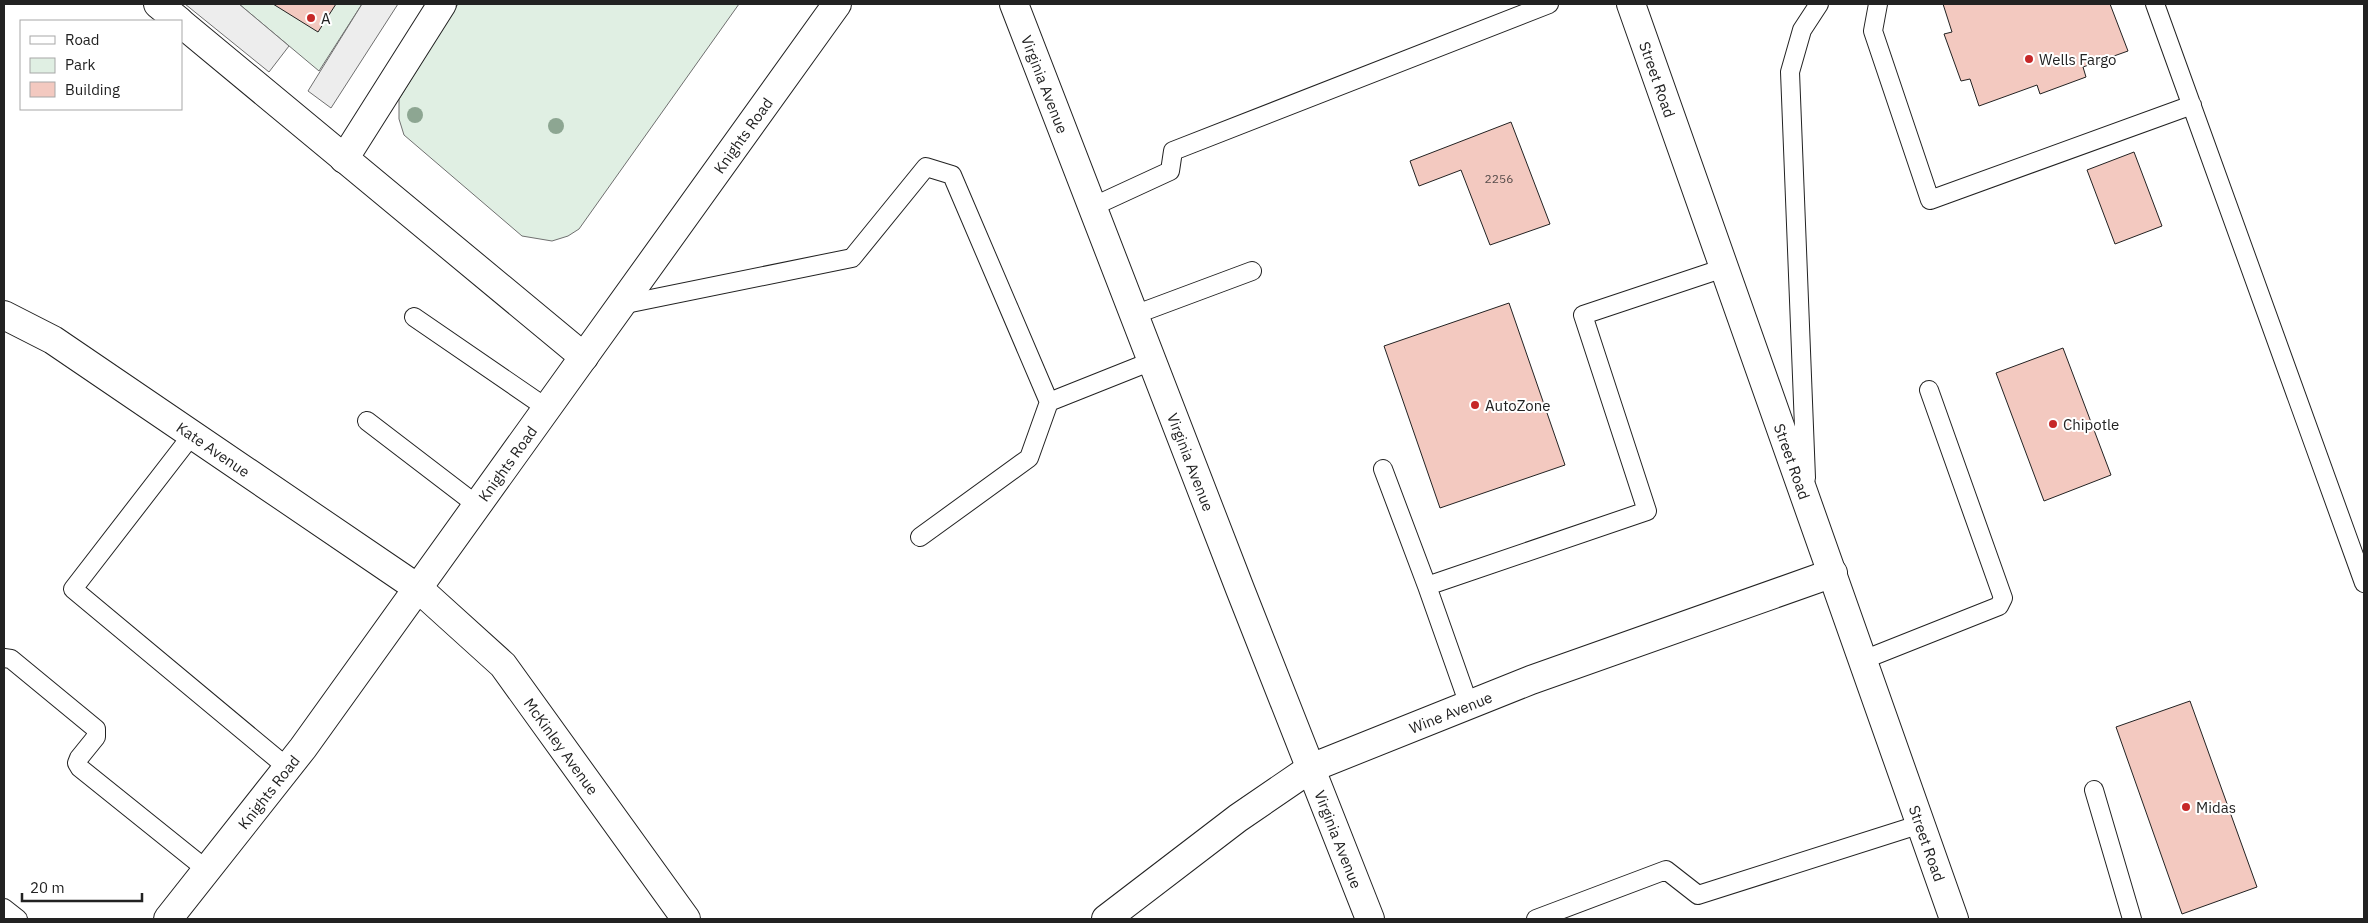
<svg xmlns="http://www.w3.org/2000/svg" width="2368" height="923" viewBox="0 0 2368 923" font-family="'IBM Plex Sans',sans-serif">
  <rect width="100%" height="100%" fill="#fff"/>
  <path fill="#e0efe3" stroke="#6f6f6f" d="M239 4H362L319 71Z
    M458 4H739L579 229 568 236 552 241 522 236 404 135 399 119V99Z"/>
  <path fill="#ededed" stroke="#6f6f6f" d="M185 4H239L289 46 269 72Z
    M362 4H398L331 108 308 91Z"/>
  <path fill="#f3c9c0" stroke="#222" d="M273 4H336L318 32Z
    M1943 4H2110L2128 51 2083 67 2086 77 2040 94 2037 85 1979 106 1970 79 1961 81 1944 34 1952 32Z
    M1511 122 1550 224 1490 245 1461 170 1419 186 1410 161Z
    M2134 152 2162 226 2115 244 2087 170Z
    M1509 303 1565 465 1440 508 1384 346Z
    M2063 348 2111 475 2044 501 1996 373Z
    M2190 701 2257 887 2182 914 2116 727Z"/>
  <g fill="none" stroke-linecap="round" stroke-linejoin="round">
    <g stroke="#222" stroke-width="20">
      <path id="lane" d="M1878 4 1873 31 1930 200 2192 105
        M2155 4 2364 583
        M1092 207 1170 171 1173 151 1549 4
        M621 305 852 258 926 167 952 175 1049 402 1152 361
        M1134 315 1252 271
        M414 317 548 409
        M367 421 478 506
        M192 435 73 589 288 768
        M1383 469 1427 586
        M1806 478 1790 72 1802 30 1819 4
        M920 537 1029 458 1049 402
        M4 658 11 659 96 729V737L79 758 77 763 80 768 207 870
        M1863 660 1999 606 2003 598 1929 390
        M1469 705 1427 586 1647 511 1583 315 1724 268
        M2094 790 2132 919
        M4 908 18 919
        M1536 919 1666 870 1698 895 1921 824"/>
    </g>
    <g stroke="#222" stroke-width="30">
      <g id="street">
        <path d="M158 4 179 21"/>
        <path id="s1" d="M1014 4 1240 589 1370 919"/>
        <path d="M181 23 584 357"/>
        <path d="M344 159 442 4"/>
        <path id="s2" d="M4 315 53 340 419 589 503 665 686 919"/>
        <path id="s3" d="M1106 919 1238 818 1311 768 1531 680 1833 573"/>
      </g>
    </g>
    <g stroke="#222" stroke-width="30">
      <g id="primary">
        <path id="s4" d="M1631 4 1954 919"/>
        <path id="s5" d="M168 919 303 748 837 4"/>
      </g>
    </g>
    <use href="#lane" stroke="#fff" stroke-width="18"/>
    <use href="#street" stroke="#fff" stroke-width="28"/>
    <use href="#primary" stroke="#fff" stroke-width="28"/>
  </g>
  <g fill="#8da692">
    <circle cx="415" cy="115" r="8"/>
    <circle cx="556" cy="126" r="8"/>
  </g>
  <g fill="#c62828" stroke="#fff" stroke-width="2">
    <circle cx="311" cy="18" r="5"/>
    <circle cx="2029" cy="59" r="5"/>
    <circle cx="1475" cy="405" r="5"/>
    <circle cx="2053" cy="424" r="5"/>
    <circle cx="2186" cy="807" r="5"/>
  </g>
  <g text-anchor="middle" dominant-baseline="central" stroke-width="4" stroke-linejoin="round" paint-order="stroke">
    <g font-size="12" fill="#564c4a">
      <text x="1499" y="178">2256</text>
    </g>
    <g font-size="15" fill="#222" stroke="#fff" text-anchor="start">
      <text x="321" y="18">A</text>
      <text x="2039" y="59">Wells Fargo</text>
      <text x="1485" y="405">AutoZone</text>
      <text x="2063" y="424">Chipotle</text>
      <text x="2196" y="807">Midas</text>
    </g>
    <g font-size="15" fill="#222" stroke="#fff">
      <text stroke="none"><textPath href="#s4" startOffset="80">Street Road</textPath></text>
      <text stroke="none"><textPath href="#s1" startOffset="86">Virginia Avenue</textPath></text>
      <text stroke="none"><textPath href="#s5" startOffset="972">Knights Road</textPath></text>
      <text stroke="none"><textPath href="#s2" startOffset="249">Kate Avenue</textPath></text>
      <text stroke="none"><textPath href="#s4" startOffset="485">Street Road</textPath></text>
      <text stroke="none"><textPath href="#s1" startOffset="491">Virginia Avenue</textPath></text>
      <text stroke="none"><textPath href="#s5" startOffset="568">Knights Road</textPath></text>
      <text stroke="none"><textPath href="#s3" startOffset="405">Wine Avenue</textPath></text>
      <text stroke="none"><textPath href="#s2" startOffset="711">McKinley Avenue</textPath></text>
      <text stroke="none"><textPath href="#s5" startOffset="162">Knights Road</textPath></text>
      <text stroke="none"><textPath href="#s1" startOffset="896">Virginia Avenue</textPath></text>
      <text stroke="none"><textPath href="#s4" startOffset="890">Street Road</textPath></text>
    </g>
  </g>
  <rect width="2368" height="923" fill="none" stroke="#222222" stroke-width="10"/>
  <rect x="20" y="20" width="162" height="90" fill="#ffffff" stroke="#a7a7a7"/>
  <rect x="30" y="36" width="25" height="8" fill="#ffffff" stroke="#a7a7a7"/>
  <text x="65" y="45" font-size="15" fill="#222222">Road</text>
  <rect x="30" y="58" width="25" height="15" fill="#e0efe3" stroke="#a7a7a7"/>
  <text x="65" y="70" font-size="15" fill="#222222">Park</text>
  <rect x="30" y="82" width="25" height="15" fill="#f3c9c0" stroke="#a7a7a7"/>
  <text x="65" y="95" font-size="15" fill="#222222">Building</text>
  <path d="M22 893v8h120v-8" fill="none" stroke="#222222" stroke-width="2.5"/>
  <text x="30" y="893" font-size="15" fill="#222222" stroke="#ffffff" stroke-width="4" paint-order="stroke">20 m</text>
</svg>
